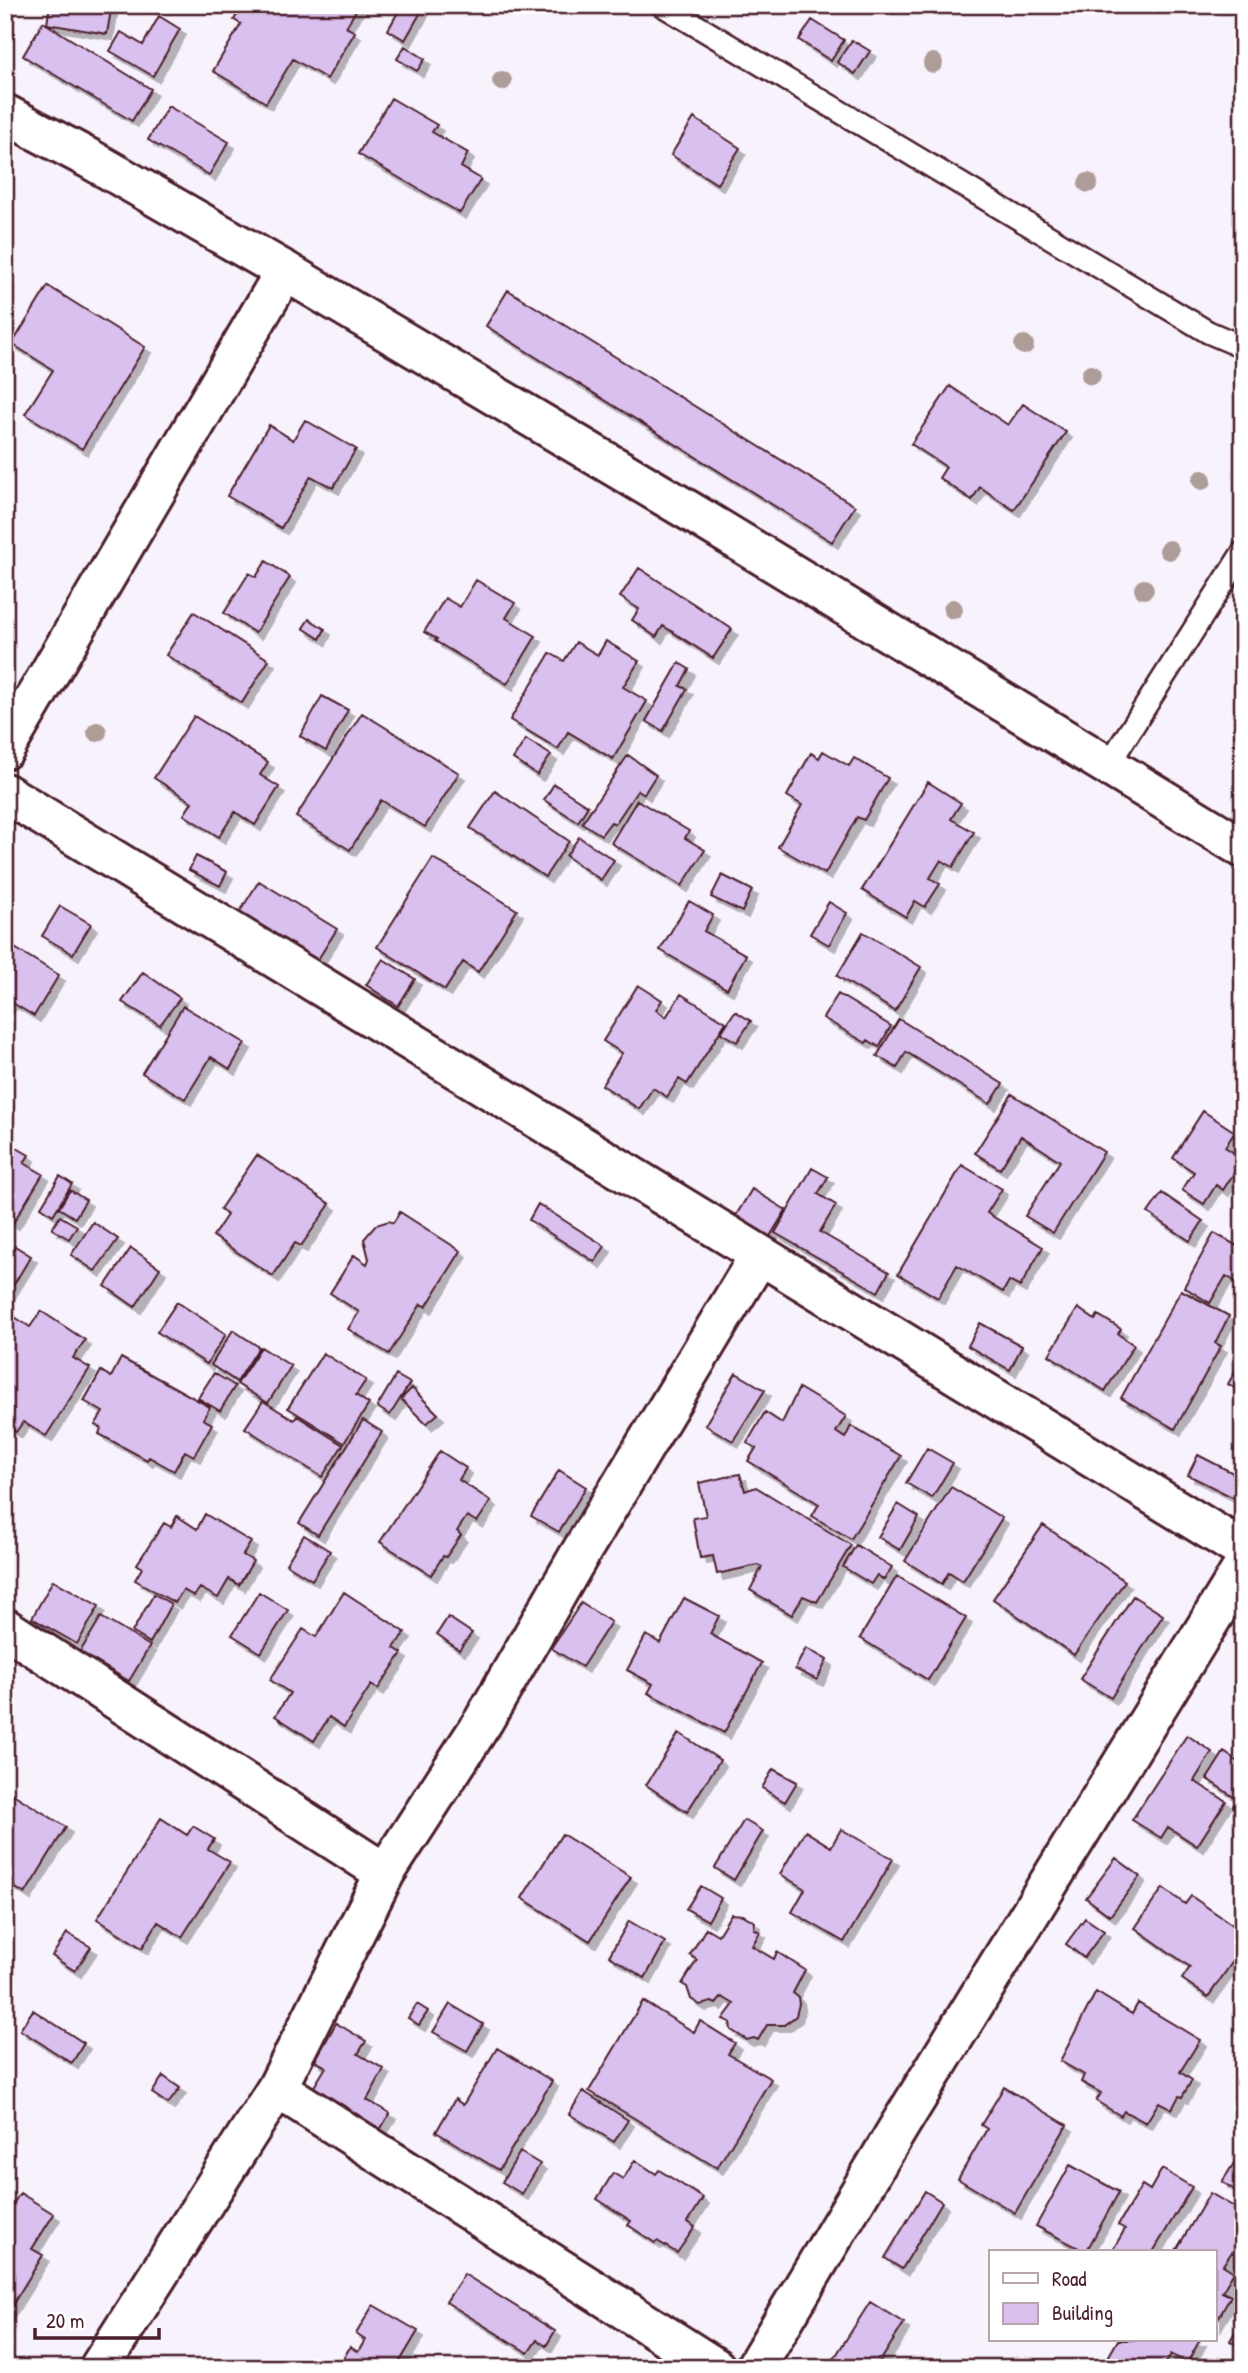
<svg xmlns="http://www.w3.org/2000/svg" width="1248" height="2373" viewBox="0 0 1248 2373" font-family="'Patrick Hand',sans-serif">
  <defs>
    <filter id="shadow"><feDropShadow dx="6" dy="6" stdDeviation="0" flood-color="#0004"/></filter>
  </defs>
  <rect width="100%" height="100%" fill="#f8f2fc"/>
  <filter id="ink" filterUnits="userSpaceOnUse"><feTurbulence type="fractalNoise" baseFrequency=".0143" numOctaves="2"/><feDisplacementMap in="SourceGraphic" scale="14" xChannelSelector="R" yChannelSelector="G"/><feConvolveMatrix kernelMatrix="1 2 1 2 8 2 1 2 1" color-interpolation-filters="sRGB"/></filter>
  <g filter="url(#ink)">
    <path fill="#dac0ee" stroke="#4a1f2b" stroke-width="2" filter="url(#shadow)" d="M50 5H74L111 10 107 34 47 24Z
      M243 5H359L346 27 355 32 327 79 293 59 266 103 213 71 241 24 234 20Z
      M402 5H425L405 40 388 30Z
      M159 16 180 29 153 76 110 51 121 32 143 45Z
      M812 20 844 40 831 61 799 40Z
      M43 22 151 89 132 121 23 56Z
      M852 40 870 51 855 74 837 62Z
      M405 46 425 59 417 71 397 59Z
      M391 98 437 125 432 132 468 153 461 167 481 179 460 213 358 154Z
      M168 106 229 142 209 175 148 140Z
      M694 118 740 148 717 184 671 155Z
      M48 286 145 347 82 449 25 414 53 370 12 344Z
      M508 290 855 506 832 542 486 326Z
      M950 386 1008 425 1023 404 1066 432 1014 510 980 487 972 500 939 478 946 467 911 444Z
      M305 420 356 449 333 488 311 476 281 528 227 496 269 425 293 440Z
      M266 561 290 577 255 633 224 613 249 573 256 577Z
      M639 568 732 629 713 658 663 626 656 637 632 620 639 609 620 597Z
      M476 580 515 603 506 618 536 636 507 684 435 641 437 639 424 632 445 598 460 607Z
      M194 612 269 660 242 703 166 655Z
      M309 619 325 629 320 639 303 628Z
      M606 641 639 661 623 687 647 701 613 759 568 732 558 749 510 720 550 653 564 661 576 642 598 655Z
      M679 663 689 669 680 686 687 689 663 731 646 721Z
      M322 696 348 710 326 751 300 736Z
      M362 713 459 773 425 827 381 800 350 850 296 817Z
      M194 716 268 762 260 775 279 787 255 825 235 812 219 837 184 815 192 802 154 778Z
      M526 739 551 755 537 775 513 759Z
      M823 751 849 766 854 758 888 778 864 820 857 817 825 874 778 847 802 805 787 796 811 753 819 758Z
      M628 755 656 775 644 794 638 790 615 824 611 822 601 835 582 823Z
      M928 782 961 803 951 819 974 832 953 867 941 860 930 878 940 884 925 907 915 901 906 917 862 890Z
      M554 784 588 806 578 822 544 800Z
      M495 791 569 841 545 877 470 828Z
      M637 800 689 831 685 838 705 850 682 886 611 843Z
      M579 837 614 860 601 880 566 856Z
      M196 856 227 872 220 886 189 870Z
      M433 858 517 910 478 972 463 962 445 990 377 947Z
      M722 875 752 890 742 912 711 897Z
      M259 881 337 929 317 961 239 913Z
      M689 901 713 915 704 931 746 955 727 989 660 950Z
      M829 902 847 913 829 945 810 934Z
      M60 906 91 924 73 954 42 936Z
      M863 932 921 967 895 1011 837 976Z
      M5 942 59 975 34 1016 11 1002 5 1011Z
      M383 959 415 979 398 1006 366 985Z
      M143 972 180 998 160 1025 122 1002Z
      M638 985 662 1000 656 1010 666 1017 681 994 726 1022 687 1084 679 1079 667 1097 653 1088 639 1109 602 1085 622 1053 603 1041Z
      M838 994 891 1026 879 1047 868 1040 866 1043 823 1018Z
      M183 1006 245 1043 230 1069 211 1057 185 1099 142 1073Z
      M735 1011 751 1021 737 1042 721 1033Z
      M899 1019 1003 1084 990 1104 906 1052 897 1068 877 1056Z
      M1012 1094 1104 1152 1053 1233 1025 1216 1060 1161 1021 1136 1000 1169 975 1153Z
      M1203 1111 1235 1132 1225 1147 1243 1159 1223 1190 1216 1185 1204 1204 1182 1190 1194 1172 1173 1158Z
      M5 1141 29 1155 24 1163 43 1174 13 1223 5 1218Z
      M257 1155 330 1204 301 1246 295 1243 273 1276 213 1236 227 1215 220 1209Z
      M962 1165 1002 1189 987 1213 1043 1247 1020 1287 1009 1281 1003 1292 957 1265 938 1298 898 1274Z
      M812 1168 828 1177 818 1194 836 1205 820 1232 889 1272 878 1292 775 1233Z
      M60 1176 72 1184 53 1215 41 1207Z
      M752 1189 786 1210 769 1238 735 1217Z
      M70 1190 86 1200 75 1218 59 1208Z
      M1162 1193 1203 1221 1190 1241 1148 1213Z
      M538 1204 605 1246 595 1262 529 1220Z
      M400 1212 461 1251 426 1307 421 1304 389 1354 348 1329 359 1312 330 1293 354 1255 367 1264 369 1259 364 1239 376 1225 389 1221 393 1223Z
      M60 1216 77 1226 69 1239 52 1229Z
      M93 1222 118 1239 95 1271 71 1255Z
      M1214 1233 1243 1249V1286L1226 1276 1210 1303 1184 1287Z
      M15 1246 31 1256 5 1299V1263Z
      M131 1248 160 1268 135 1307 105 1286Z
      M1181 1290 1229 1316 1215 1343 1221 1346 1175 1429 1121 1398Z
      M177 1302 226 1334 207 1364 157 1332Z
      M1078 1308 1095 1320 1098 1315 1121 1329 1118 1334 1134 1345 1105 1391 1049 1355Z
      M41 1311 85 1340 73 1358 90 1368 46 1436 23 1422 16 1432 5 1425V1314L7 1312 30 1327Z
      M980 1323 1022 1346 1010 1370 968 1346Z
      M233 1330 259 1347 237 1382 211 1365Z
      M261 1347 291 1366 268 1403 237 1384Z
      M323 1353 366 1380 356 1395 369 1404 344 1443 288 1408Z
      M1243 1357V1392L1228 1384Z
      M121 1358 210 1407 203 1419 212 1424 194 1456 185 1451 174 1471 149 1457 147 1460 99 1434 101 1428 95 1425 103 1412 84 1401 101 1371 111 1377Z
      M214 1373 235 1386 220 1411 198 1398Z
      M736 1373 765 1390 733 1441 705 1425Z
      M396 1375 410 1383 390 1415 377 1407Z
      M412 1388 438 1414 426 1424 401 1399Z
      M799 1388 846 1416 836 1432 845 1438 851 1426 901 1456 851 1539 812 1516 819 1504 748 1461 756 1448 747 1443 765 1412 782 1423Z
      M263 1401 294 1420 297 1416 343 1445 322 1477 245 1428Z
      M363 1420 382 1432 318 1535 299 1523Z
      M927 1448 953 1463 932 1498 906 1483Z
      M440 1451 466 1468 459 1480 491 1501 477 1522 467 1516 457 1531 461 1535 446 1557 443 1556 431 1575 380 1542Z
      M1198 1455 1243 1478 1242 1502 1188 1475Z
      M559 1470 586 1487 559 1532 531 1516Z
      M740 1474 745 1491 756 1487 851 1545 817 1602 803 1596 792 1615 750 1590 762 1567 758 1565 717 1574 713 1556 700 1558 693 1518 706 1516 699 1483Z
      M951 1487 1002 1518 963 1581 949 1572 942 1584 905 1561Z
      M898 1504 919 1517 900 1550 878 1537Z
      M205 1514 251 1542 243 1555 253 1561 239 1585 229 1579 218 1598 200 1588 194 1596 183 1590 175 1603 135 1580 142 1568 137 1564 164 1523 171 1527 177 1516 197 1529Z
      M1043 1525 1125 1581 1074 1655 993 1599Z
      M304 1535 330 1551 312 1580 286 1564Z
      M856 1545 892 1567 884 1580 877 1575 871 1584 843 1567Z
      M897 1576 966 1618 928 1680 860 1638Z
      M53 1580 99 1606 77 1644 32 1618Z
      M259 1592 288 1610 261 1653 232 1635Z
      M344 1592 405 1632 394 1648 402 1653 378 1689 371 1685 344 1727 329 1717 314 1741 275 1716 290 1693 270 1680 303 1629 316 1637Z
      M154 1594 171 1604 150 1643 132 1632Z
      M1133 1596 1163 1615 1111 1698 1080 1679Z
      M684 1598 719 1616 710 1634 762 1663 724 1733 648 1693 653 1684 627 1670 646 1635 660 1643Z
      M581 1603 611 1622 582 1667 551 1648Z
      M101 1617 150 1646 129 1681 80 1652Z
      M448 1617 472 1633 459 1650 437 1634Z
      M806 1648 827 1660 817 1680 795 1669Z
      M679 1733 720 1760 687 1812 646 1785Z
      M1187 1735 1212 1752 1194 1781 1226 1801 1197 1846 1168 1827 1161 1838 1132 1820Z
      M1224 1752 1243 1765V1812L1233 1806 1238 1800 1207 1779Z
      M773 1769 797 1782 785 1802 762 1788Z
      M5 1789 66 1827 25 1894 5 1881Z
      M161 1818 187 1835 193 1826 214 1839 208 1849 230 1862 182 1937 158 1922 142 1948 97 1919Z
      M744 1820 763 1831 734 1880 715 1868Z
      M841 1829 893 1859 844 1942 792 1912 805 1889 780 1874 805 1831 831 1847Z
      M562 1834 631 1877 590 1941 522 1898Z
      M1116 1858 1140 1876 1110 1916 1086 1898Z
      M701 1886 721 1898 708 1921 686 1909Z
      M1163 1888 1185 1904 1191 1896 1243 1932V1947L1208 1997 1182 1979 1190 1967 1135 1928Z
      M731 1914 743 1915 755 1922 754 1929 760 1932 752 1946 774 1959 777 1952 805 1970 793 1993 798 1997 799 2004 796 2016 784 2025H767L758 2040 754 2038 747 2040 731 2030 730 2022 723 2019 734 2004 722 1997 716 2004 712 2002 700 2005 691 1999 687 1987 682 1984 697 1960 690 1955 706 1928 718 1935Z
      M1085 1918 1104 1931 1084 1958 1066 1944Z
      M629 1921 665 1942 645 1978 609 1956Z
      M67 1933 91 1947 75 1971 52 1956Z
      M1096 1992 1132 2014 1138 2003 1200 2040 1180 2072 1192 2080 1182 2097 1179 2096 1172 2109 1159 2102 1146 2123 1124 2111 1121 2116 1096 2101 1101 2093 1081 2082 1084 2075 1060 2061Z
      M643 2001 694 2032 700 2021 735 2043 728 2054 771 2079 717 2168 589 2091Z
      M417 2004 428 2011 419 2025 408 2018Z
      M450 2004 483 2024 467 2051 433 2032Z
      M33 2010 84 2043 72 2063 20 2030Z
      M336 2023 366 2041 358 2054 384 2069 367 2100 390 2113 380 2130 312 2090 326 2067 315 2061Z
      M497 2048 552 2081 499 2170 436 2132 455 2099 463 2105Z
      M163 2076 180 2088 168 2104 152 2093Z
      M1004 2087 1067 2125 1015 2213 958 2179 987 2129 981 2125Z
      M583 2091 628 2120 614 2142 569 2114Z
      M1243 2149V2195L1222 2182Z
      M520 2152 540 2164 522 2194 502 2182Z
      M635 2160 656 2174 659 2170 703 2198 688 2222 695 2227 677 2253 657 2241 655 2243 628 2225 631 2221 597 2199 613 2173 623 2179Z
      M1070 2165 1119 2192 1086 2252 1036 2226Z
      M1162 2169 1192 2187 1153 2252H1114L1112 2251 1125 2229 1118 2225 1142 2185 1150 2190Z
      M925 2191 942 2202 902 2269 885 2258Z
      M20 2193 54 2214 32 2249 43 2255 5 2317V2200L13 2204Z
      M1210 2193 1243 2212V2259L1232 2252 1223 2265 1234 2272 1222 2292 1231 2296 1215 2324V2252H1175Z
      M464 2274 555 2331 546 2346 537 2340 528 2353 446 2302Z
      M870 2302 904 2323 876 2368H828Z
      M373 2305 418 2331 396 2368H338L350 2347 358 2352 365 2340 356 2334Z
      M1243 2318V2349L1230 2341Z
      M1118 2340H1200L1187 2363 1171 2354 1163 2368H1102Z"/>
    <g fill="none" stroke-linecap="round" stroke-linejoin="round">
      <g stroke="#4a1f2b" stroke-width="26">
        <path id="service" d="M662 5 1208 332 1243 347
          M1107 767 1243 552"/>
      </g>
      <g stroke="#4a1f2b" stroke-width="44">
        <path id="minor" d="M5 749 285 271
          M5 793 1243 1550
          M5 1628 385 1873
          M277 2088 716 2368
          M99 2368 277 2088 385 1873 484 1720 578 1557 759 1256
          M755 2368 900 2125 1243 1567"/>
      </g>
      <g stroke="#4a1f2b" stroke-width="44">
        <path id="tertiary" d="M5 114 90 159 285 271 696 515 1243 848"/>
      </g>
      <use href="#service" stroke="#fff" stroke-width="21"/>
      <use href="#minor" stroke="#fff" stroke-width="38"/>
      <use href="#tertiary" stroke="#fff" stroke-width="38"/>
    </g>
    <g fill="#ae9c99">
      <circle cx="933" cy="63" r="10"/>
      <circle cx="502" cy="81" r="10"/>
      <circle cx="1088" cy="183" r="10"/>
      <circle cx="1024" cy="345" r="10"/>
      <circle cx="1091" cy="375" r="10"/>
      <circle cx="1202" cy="480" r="10"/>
      <circle cx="1169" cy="550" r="10"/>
      <circle cx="1144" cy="589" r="10"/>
      <circle cx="953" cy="609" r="10"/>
      <circle cx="97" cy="732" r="10"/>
    </g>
  </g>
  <rect width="1248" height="2373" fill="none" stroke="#fff" stroke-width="28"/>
  <rect x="14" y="14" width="1220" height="2345" fill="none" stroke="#4a1f2b" stroke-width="2.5" filter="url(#ink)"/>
  <rect x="989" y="2250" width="228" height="91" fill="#ffffff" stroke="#b7a5aa" stroke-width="2"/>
  <rect x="1003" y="2273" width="35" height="10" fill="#ffffff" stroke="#b7a5aa" stroke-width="2"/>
  <text x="1052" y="2286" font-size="21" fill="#4a1f2b">Road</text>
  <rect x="1003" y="2303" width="35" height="21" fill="#dac0ee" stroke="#b7a5aa" stroke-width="2"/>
  <text x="1052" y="2320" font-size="21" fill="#4a1f2b">Building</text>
  <path d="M35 2328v10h124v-10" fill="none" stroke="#4a1f2b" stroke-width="3.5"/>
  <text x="46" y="2328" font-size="21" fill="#4a1f2b" stroke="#ffffff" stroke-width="5" paint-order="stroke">20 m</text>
</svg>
